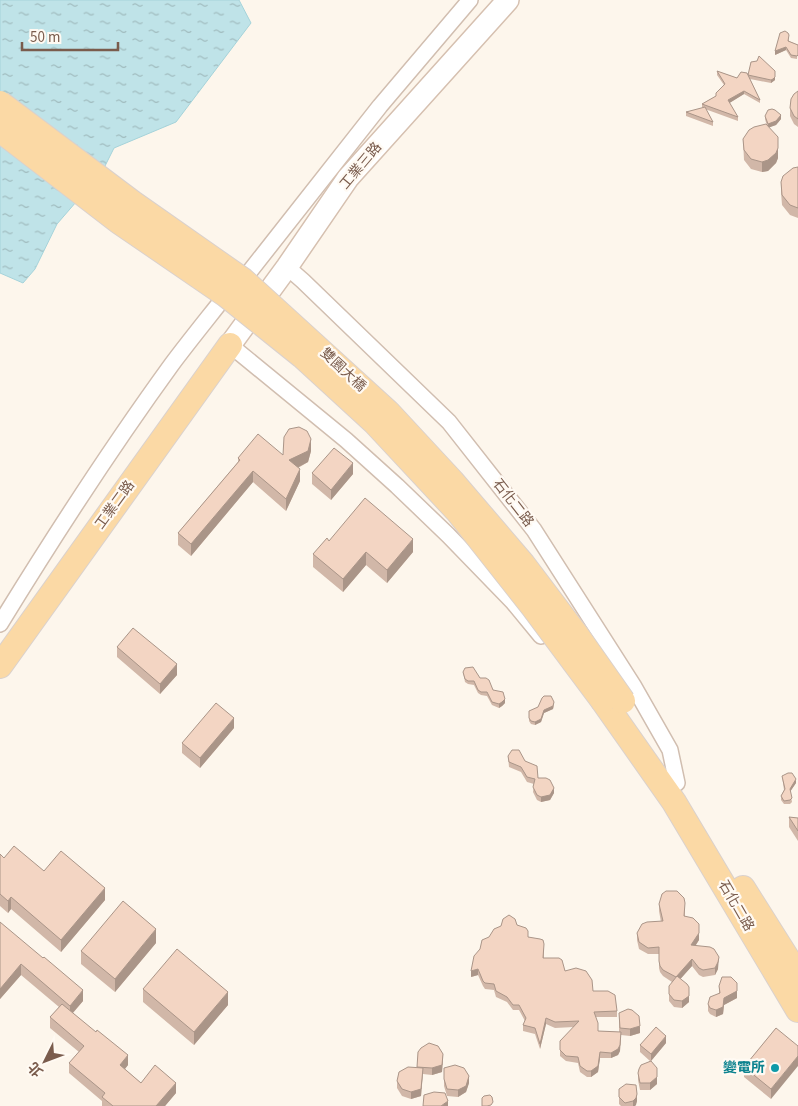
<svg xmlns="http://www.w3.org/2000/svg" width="798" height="1106" viewBox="0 0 798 1106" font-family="'Source Sans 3','Noto Sans TC',sans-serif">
  <defs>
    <pattern id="water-ripples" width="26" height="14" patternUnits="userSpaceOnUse" patternTransform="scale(1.25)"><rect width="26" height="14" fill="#bfe3e8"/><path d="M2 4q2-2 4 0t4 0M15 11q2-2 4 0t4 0" fill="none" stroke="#a0bbbe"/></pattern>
  </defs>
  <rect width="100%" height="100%" fill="#fdf6ec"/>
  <path fill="url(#water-ripples)" stroke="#a5d3da" d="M0 0H239L251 23 176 122 114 148 102 172 57 224 35 269 23 283 0 273Z"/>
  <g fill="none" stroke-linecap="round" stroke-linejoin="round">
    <g stroke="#d1beb0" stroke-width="18">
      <path id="street" d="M287 267 303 281 449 422 534 530 633 685 670 750 677 783
        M243 280 380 106 470 0
        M230 345 346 440 397 486 448 535 513 602 541 636
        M0 624C54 536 111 448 172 364 190 340 208 318 226 295"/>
    </g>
    <g stroke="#d6c0b0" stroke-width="24">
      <path id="secondary" d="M230 345 287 267 348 178 508 0"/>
    </g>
    <g stroke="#dad1cd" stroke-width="26">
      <path id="primary" d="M0 666 230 345
        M603 701 674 802 798 1010
        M743 888 798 975"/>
    </g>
    <use href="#street" stroke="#fff" stroke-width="15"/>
    <use href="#secondary" stroke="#fff" stroke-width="21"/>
    <use href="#primary" stroke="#fbd9a5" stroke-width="24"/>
    <g stroke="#dad1cd" stroke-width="26" stroke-linecap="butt">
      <path id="primary-bridge" d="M0 103 133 203 243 280 388 412 452 481 523 564 576 634 623 701
        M0 130 118 221 226 295 302 356 375 423 458 512 533 607 603 701"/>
    </g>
    <use href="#primary-bridge" stroke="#fbd9a5" stroke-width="24"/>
  </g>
  <path fill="#d1b7a8" d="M789 39V41L798 45 797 59 791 58 786 50 775 55Z
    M751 62 775 80 771 83 750 79 760 100V103L744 94 729 103 738 117V121L705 109 713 122V126L686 116V112L703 108 702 107V104L716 96 724 85 717 75V71L737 78 748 76Z
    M798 91V127L794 124 790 116V108Z
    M765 116 781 119 776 125 768 127 778 158 776 163 768 171 762 172 751 169 744 160 743 139 767 126 765 119Z
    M798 167V218L790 215 782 205 781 192V182Z
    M311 451 308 462 298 468 300 481 286 511 253 482 191 556 178 545V533L238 462V458L283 455Z
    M312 473 353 474 331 500 312 484Z
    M329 541 413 552 387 583 366 565 343 592 313 567V554Z
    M117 647 177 675 160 694 117 657Z
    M463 672 480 678 493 690 505 703 502 706 499 708 492 705 487 696 481 695 478 693 474 685 468 684 465 682Z
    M554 706 553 709 544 713 541 722 535 725 531 724 529 721V711Z
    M234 728 200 768 182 753V743Z
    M508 756 525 761 538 778 554 793 550 800 541 802 537 800 533 792 534 784 527 782 521 772 509 767Z
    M782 776 796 783 790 791 792 802 790 804H784L781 800V796L784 790Z
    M789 817 798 818V841L789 827Z
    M0 854 4 858 44 871 105 900 61 952 11 909 8 913 0 906Z
    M659 904 685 910V916L699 940 696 945 718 969 715 975 703 977 699 975 692 966 680 979 689 994V1002L682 1008 674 1007 669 1001V994L672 982 663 976 660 972 659 968V954H648L639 949 637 940V933L661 922 659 911Z
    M0 922 83 1001 73 1013 128 1065 125 1069 141 1083 176 1093 165 1106H102V1101L69 1073V1063L79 1052 50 1028V1017L59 1007 21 975 0 999Z
    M517 925 528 937 544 949V958L565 971 593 991 617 1011V1017H596L598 1031 619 1032V1013L640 1033 630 1036 621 1035 620 1051 618 1055 611 1058H600L598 1072 591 1077H587L580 1072 578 1063 566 1061 560 1056V1050L574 1027 555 1028 546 1024 540 1049 535 1034 523 1031V1025L525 1021 519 1010H513L507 1002 496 997 494 990 485 989 483 986 478 975 471 977Z
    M156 943 115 992 81 964V951Z
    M719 986 737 998 724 1005 723 1014 716 1017 710 1014 708 1011V1004L719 993Z
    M143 989 228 1005 194 1045 143 1002Z
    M776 1028 771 1099 744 1077V1067Z
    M666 1043 651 1061 657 1084 650 1090H640L638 1080V1073L650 1061 640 1052V1045Z
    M443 1061 442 1072 432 1075 423 1074 421 1096 411 1099 402 1096 397 1088V1081L417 1068Z
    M444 1079 469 1083 466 1092 458 1097 447 1096 444 1086Z
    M619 1089 637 1101 635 1106H621L619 1104Z"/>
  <path fill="#aa9588" d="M786 47V50L775 55V51Z
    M775 77V80L771 83V80Z
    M744 91V94L728 104V100Z
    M781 115V119L776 125 768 128V124Z
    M778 148V158L776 163 768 171 762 172V162Z
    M311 439V451L308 462 289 472V460Z
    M353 463V474L331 500V490Z
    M300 469V481L286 511V499Z
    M253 471V482L191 556V544Z
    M413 539V552L387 583V570Z
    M366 552V565L343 592V579Z
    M177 664V675L160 694V684Z
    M505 699V703L502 706 499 708V704Z
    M554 702 553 709 544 713 541 722 535 725V722L544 710Z
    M234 718V728L200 768V758Z
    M796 779V783L790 792V789Z
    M554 788V793L550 800 541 802V797Z
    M105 888V900L61 952V940Z
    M11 897V909L8 913V901Z
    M156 929V943L115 992V979Z
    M699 933V940L691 952V945Z
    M719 957 718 969 715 975V968Z
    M692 959V966L676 984V977Z
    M21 964V975L0 999V989Z
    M478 969V975L471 977V971Z
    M737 983V998L724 1005 723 1014 716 1017V1010L724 998Z
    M689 987V1002L682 1008V1001Z
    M83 990V1001L70 1016V1006Z
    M228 992V1005L194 1045V1032Z
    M546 1018V1024L540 1049V1044Z
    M640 1026V1033L630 1036V1029Z
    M621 1032 620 1051 618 1055 611 1058V1053Z
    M666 1036V1043L651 1061V1054Z
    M600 1052V1058L598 1072 591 1077V1071Z
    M443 1054 442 1072 432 1075V1068Z
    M128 1055V1065L120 1075V1065Z
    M798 1056V1066L771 1099V1089Z
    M423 1068 421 1096 411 1099V1092Z
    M469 1076V1083L466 1092 458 1097V1090Z
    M657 1077V1084L650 1090V1083Z
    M176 1083V1093L165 1106H156Z
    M637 1094V1101L636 1105 635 1106H633V1101Z
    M448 1101V1106H441Z"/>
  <path fill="#f3d5c3" stroke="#aa9588" d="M785 31 788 33 789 35 788 41 798 45V55L797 56 791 55 786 47 775 51 780 33Z
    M759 56 775 71V77L773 79 771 80 748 75 751 62 757 61Z
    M717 71 737 78 741 72 747 73 760 100 744 91 728 100 738 117 702 104 716 96V93L725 84Z
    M798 91V119L794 116 790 108 791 99 794 94Z
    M705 107 713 122 686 112Z
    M772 109 775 110 781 115 776 121 768 124 765 116 768 110Z
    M766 124 778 137V148L776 153 768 160 762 162 751 159 744 150 743 139 749 130 754 127Z
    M798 167V208L790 205 782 195 781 182 783 176 793 168Z
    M299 427 307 431 311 439 308 451 289 460 300 469 286 499 253 471 191 544 178 533 240 460 238 458 258 434 283 455 284 437 289 429Z
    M334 448 353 463 331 490 312 473Z
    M365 498 413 539 387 570 366 552 343 579 313 554 327 538 329 541Z
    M133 628 177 664 160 684 117 647Z
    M473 667 480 678H486L489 680 493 690 503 692 505 699 502 702 499 704 492 702 487 692H481L478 690 474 681H468L465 679 463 672 465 668Z
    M544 696H551L554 702 553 706 544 710 541 719 535 722 531 721 529 718V711L538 707 542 698Z
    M216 703 234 718 200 758 182 743Z
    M512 750H519L525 761 537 766 538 778H546L550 780 554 788 550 795 541 797 537 795 533 787 535 779 527 777 521 767 509 762 508 756Z
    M788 773H792L796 779 790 789 792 798 790 800 784 801 781 796 785 789 782 776Z
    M789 817 798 818V831Z
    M14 846 44 871 61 851 105 888 61 940 11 897 8 901 0 894V854L4 858Z
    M666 891H677L684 898 685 903 684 916 693 918 699 924V933L691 945 710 947 714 949 719 957 718 962 715 968 703 970 699 968 692 959 676 977 663 970 660 966 659 961V947L648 948 639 942 637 933 642 924 647 922 663 921 659 904 662 894Z
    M123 901 156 929 115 979 81 951Z
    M509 915 515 919 517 925 526 928 528 931V937L540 939 543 940 544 944 543 958H559L562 960 565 971 576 968 586 971 592 980 593 991H608L615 995 617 1011 594 1012 598 1023V1031L621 1032 620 1045 618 1049 611 1053 600 1052 598 1066 591 1071H587L580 1066 578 1057 566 1056 560 1050V1041L579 1021 555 1022 546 1018 540 1044 535 1028 523 1025 526 1018 519 1005H513L507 997 496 991 494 984 485 983 483 981 478 969 471 971 474 956 480 949 482 940 489 937 494 929 501 926 503 919Z
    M0 922 43 958 44 957 83 990 70 1006 21 964 0 989Z
    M177 949 228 992 194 1032 143 989Z
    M677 976 687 984 689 987V996L682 1001 674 1000 669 994V986Z
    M722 977H731L737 983V991L724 998 723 1007 716 1010 710 1008 708 1004 710 997 720 993 719 986Z
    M62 1004 96 1032 97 1030 128 1055 120 1065 141 1083 155 1065 176 1083 156 1106H113L102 1097 105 1093 69 1063 84 1046 50 1017Z
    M628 1009 632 1010 639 1016 640 1026 630 1029 620 1028 619 1013Z
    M656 1027 666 1036 651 1054 640 1045Z
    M776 1028 798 1046V1056L771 1089 744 1067Z
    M429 1043 438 1046 443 1054 442 1065 432 1068 417 1067 418 1052 421 1048Z
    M651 1061 657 1068V1077L650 1083H640L638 1073 639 1069 641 1065Z
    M455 1065 464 1068 469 1076 466 1086 458 1090 447 1089 444 1079V1068Z
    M408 1067 423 1068 421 1089 411 1092 402 1089 397 1081 399 1072Z
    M626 1084 636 1085 637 1094 636 1098 633 1101 625 1103 619 1097V1089Z
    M434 1092 445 1093 448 1101 441 1106H423L424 1095Z
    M490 1095 492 1097 493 1102 491 1105 487 1106H482V1098L484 1096Z"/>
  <circle fill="#0f9aa8" stroke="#fffaf3" stroke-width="2" cx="775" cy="1068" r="5"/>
  <g text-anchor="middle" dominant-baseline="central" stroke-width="4.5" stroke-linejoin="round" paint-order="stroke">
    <g font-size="14" fill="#7a5c4d" stroke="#fffaf3">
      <text transform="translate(361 166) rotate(-50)">工業三路</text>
      <text transform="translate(343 370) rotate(43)">雙園大橋</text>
      <text transform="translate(513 503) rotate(52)">石化二路</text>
      <text transform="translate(115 505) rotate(-54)">工業二路</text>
      <text transform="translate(736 906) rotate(60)">石化二路</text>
    </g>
    <g font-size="14" font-weight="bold" fill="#0d838f" stroke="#fffaf3" text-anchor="end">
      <text x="765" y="1068">變電所</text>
    </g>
  </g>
  <g transform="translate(45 1061) rotate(228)" stroke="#fffaf3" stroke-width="4" paint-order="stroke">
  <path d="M0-4L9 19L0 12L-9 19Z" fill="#7a5c4d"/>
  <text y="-8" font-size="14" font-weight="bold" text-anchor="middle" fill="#7a5c4d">北</text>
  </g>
  <path d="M22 42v8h96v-8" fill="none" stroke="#7a5c4d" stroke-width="2.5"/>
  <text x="30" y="42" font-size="15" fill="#7a5c4d" stroke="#fffaf3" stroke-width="4" paint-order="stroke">50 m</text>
</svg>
